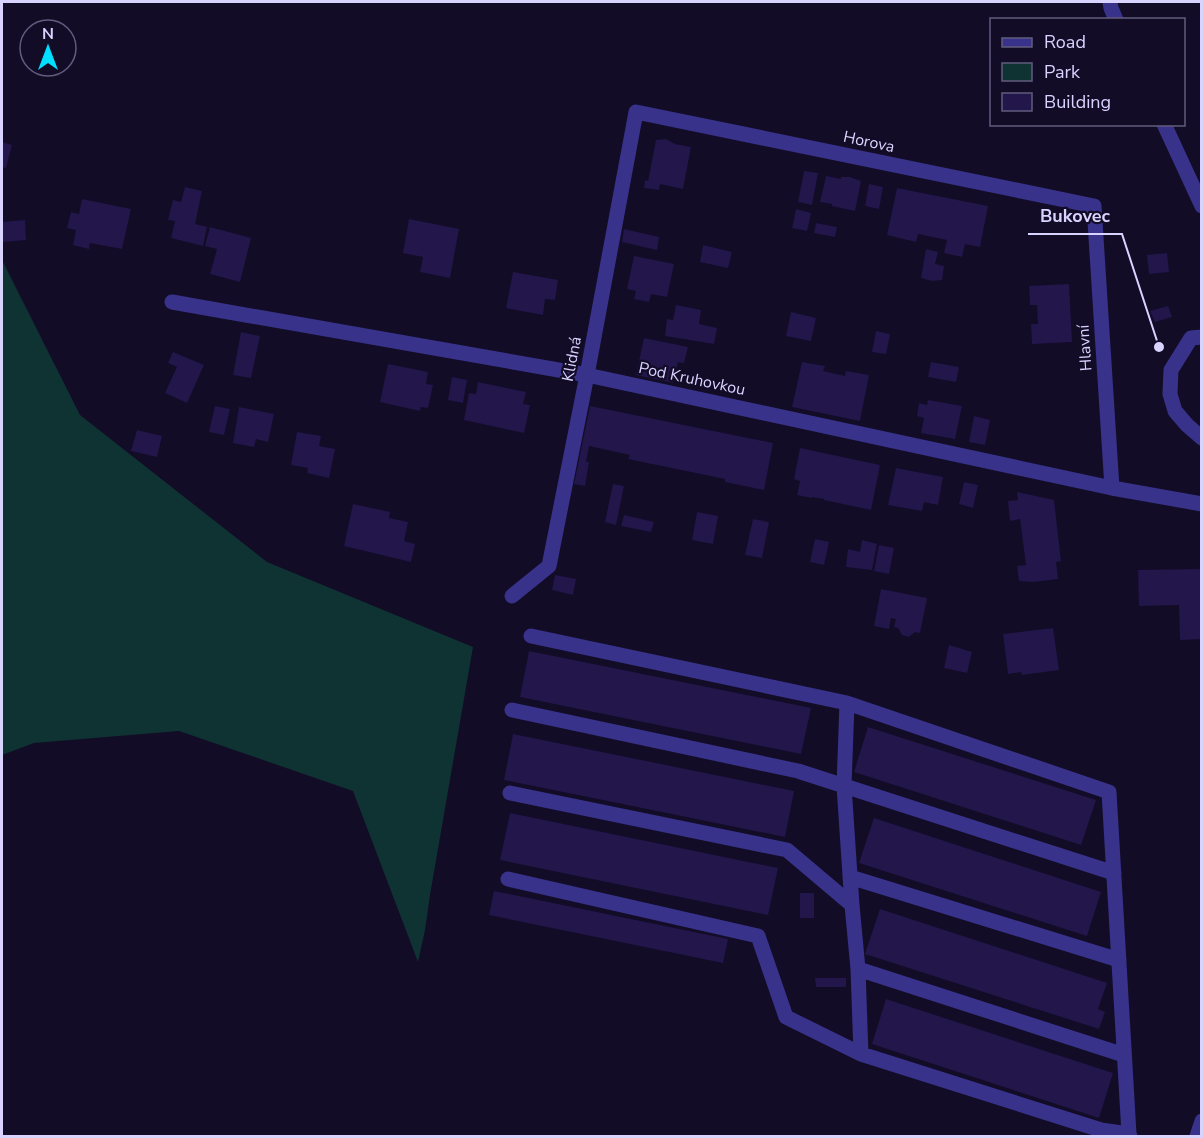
<svg xmlns="http://www.w3.org/2000/svg" width="1203" height="1138" viewBox="0 0 1203 1138" font-family="'Nunito Sans',sans-serif">
  <rect width="100%" height="100%" fill="#120c27"/>
  <path fill="#0f3232" d="M2 260 80 415 267 562 473 647 430 895 425 930 418 962 353 791 179 731 34 743 2 755Z"/>
  <path fill="#22164a" d="M666 139 675 144 691 147 683 189 660 184 659 190 644 188 645 180 648 181 656 140Z
    M2 142 12 145 6 168 2 167Z
    M804 171 818 173 812 205 798 202Z
    M826 176 841 179V177H850L861 181 855 211 832 206V204L820 202Z
    M869 184 883 187 879 209 865 206Z
    M185 187 202 191 195 224 207 227 203 246 171 238 175 221 168 220 173 200 181 202Z
    M897 188 988 206 980 247 965 244 962 257 944 253 947 240 918 234 916 242 887 235Z
    M82 199 131 209 122 249 90 243 89 249 73 245 76 230 67 228 71 212 79 214Z
    M796 209 811 213 807 231 792 228Z
    M409 219 459 229 450 278 420 272 423 257 403 253Z
    M25 220 26 240 2 242V222Z
    M816 223 837 227 835 237 814 233Z
    M210 227 251 238 240 282 210 274 217 249 205 246Z
    M624 229 659 237 657 250 622 242Z
    M703 245 732 252 728 268 700 262Z
    M926 249 938 252 935 264 944 266 942 280 932 281 921 278Z
    M1167 253 1169 272 1149 274 1147 255Z
    M634 256 674 264 667 297 651 294 649 302 634 299 636 291 627 289Z
    M513 272 558 280 555 300 545 299 543 315 506 308Z
    M1069 284 1072 342 1032 344 1031 324H1038L1037 305H1030L1029 286Z
    M676 305 701 310 699 324 717 328 714 344 665 336 667 319 673 320Z
    M1168 306 1172 317 1155 322 1150 311Z
    M791 312 816 318 811 341 786 336Z
    M876 331 890 334 886 354 872 352Z
    M241 332 260 336 251 378 233 375Z
    M644 338 688 347 684 363 678 362 673 383 636 375Z
    M173 352 204 365 187 403 165 393 177 367 168 363Z
    M802 362 825 366 823 371 845 376 846 371 869 375 860 421 792 407Z
    M931 362 959 367 956 382 928 377Z
    M388 364 428 372 426 384 433 385 428 408 421 407 420 411 380 402Z
    M452 377 467 380 463 403 448 400Z
    M478 382 526 392 523 404 530 405 524 433 464 420 469 393 476 394Z
    M928 400 962 406 955 439 921 433 924 418 917 416 919 403 927 405Z
    M215 406 230 409 224 435 209 432Z
    M590 406 773 443 764 490 725 482V479L628 459 630 455 589 446 586 462H589L585 486 574 484Z
    M239 407 274 414 268 442 256 439 254 447 233 443Z
    M974 416 990 420 985 445 969 442Z
    M137 430 162 436 157 457 131 451Z
    M297 432 321 436 319 446 335 449 329 478 307 473 308 468 291 465Z
    M800 448 880 465 871 510 824 500V499L812 497V498L797 495 800 481 794 479Z
    M896 468 943 477 938 505 924 502 922 511 888 505Z
    M964 482 978 485 973 508 959 504Z
    M613 484 624 486 616 525 605 522Z
    M1017 492 1054 500 1061 561 1056 562 1058 579 1034 582 1019 581 1017 566 1026 565 1020 519 1010 521 1008 501 1018 500Z
    M353 504 390 512 389 518 408 522 404 541 415 544 411 562 344 546Z
    M697 512 718 516 713 544 692 540Z
    M624 515 654 522 651 532 621 526Z
    M753 519 769 522 762 558 745 555Z
    M815 539 829 542 824 565 810 562Z
    M862 540 877 544 872 570 846 567 848 549 860 552Z
    M879 545 894 548 889 574 874 571Z
    M1202 569V639L1180 640 1179 605 1139 606 1138 570Z
    M555 575 576 579 573 595 552 590Z
    M881 589 927 598 920 633 915 632 909 637 902 635 898 628 894 627 896 619 891 618 889 629 874 626Z
    M1053 628 1059 670 1022 675 1021 672 1008 674 1003 634Z
    M949 645 972 652 967 673 944 668Z
    M529 651 811 708 801 754 520 697Z
    M868 727 1096 800 1081 845 854 772Z
    M513 734 794 791 785 837 504 780Z
    M510 813 778 868 768 915 500 860Z
    M874 818 1101 892 1087 936 859 863Z
    M494 891 728 939 723 963 489 915Z
    M800 893H814V918H800Z
    M880 909 1107 983 1098 1009 1105 1012 1099 1029 865 954Z
    M815 978H846V987H816Z
    M886 999 1113 1073 1099 1118 872 1044Z"/>
  <g fill="none" stroke-linecap="round" stroke-linejoin="round">
    <path stroke="#38328b" stroke-width="15" d="M1110 2 1111 8 1116 20
      M1164 124 1202 206
      M172 302 587 375 1112 488 1202 504
      M1202 337 1191 338 1171 370 1170 394 1175 411 1187 425 1202 438
      M512 596 549 566 587 375 636 112 1094 206 1112 488
      M531 636 847 703 1109 792 1129 1134 1130 1136
      M847 703 844 786 852 905 858 969 1124 1055
      M512 710 798 771 1114 873
      M510 793 787 850 852 905
      M850 877 1119 960
      M508 879 758 936 786 1017 861 1054 1101 1130 1129 1134
      M858 969 861 1054
      M1197 1136 1202 1121"/>
  </g>
  <g text-anchor="middle" dominant-baseline="central" stroke-width="4.5" stroke-linejoin="round" paint-order="stroke">
    <g font-size="16" fill="#d9d3ff" stroke="#120c27">
      <text transform="translate(869 142) rotate(12)">Horova</text>
      <text transform="translate(1085 348) rotate(-94)">Hlavní</text>
      <text transform="translate(572 359) rotate(-79)">Klidná</text>
      <text transform="translate(692 379) rotate(12)">Pod Kruhovkou</text>
    </g>
  </g>
  <path fill="none" stroke="#d9d3ff" stroke-width="2" d="M1159 347L1122 234H1028"/>
  <circle fill="#d9d3ff" stroke="#120c27" stroke-width="2" cx="1159" cy="347" r="6"/>
  <g font-size="18" text-anchor="middle" font-weight="bold" fill="#d9d3ff" stroke="#120c27" stroke-width="4.5" stroke-linejoin="round" paint-order="stroke">
    <text x="1075" y="222">Bukovec</text>
  </g>
  <rect width="1203" height="1138" fill="none" stroke="#d9d3ff" stroke-width="6"/>
  <rect x="990" y="18" width="195" height="108" fill="#120c27" stroke="#625c7d" stroke-width="1.5"/>
  <rect x="1002" y="38" width="30" height="9" fill="#38328b" stroke="#625c7d" stroke-width="1.5"/>
  <text x="1044" y="48" font-size="18" fill="#d9d3ff">Road</text>
  <rect x="1002" y="63" width="30" height="18" fill="#0f3232" stroke="#625c7d" stroke-width="1.5"/>
  <text x="1044" y="78" font-size="18" fill="#d9d3ff">Park</text>
  <rect x="1002" y="93" width="30" height="18" fill="#22164a" stroke="#625c7d" stroke-width="1.5"/>
  <text x="1044" y="108" font-size="18" fill="#d9d3ff">Building</text>
  <g transform="translate(48 48)"><circle r="28" fill="#120c27" stroke="#625c7d" stroke-width="1.5"/>
  <path d="M0-4.5L10 22L0 15L-10 22Z" fill="#00dffe"/>
  <text y="-9" font-size="16" font-weight="bold" text-anchor="middle" fill="#d9d3ff">N</text>
  </g>
</svg>
